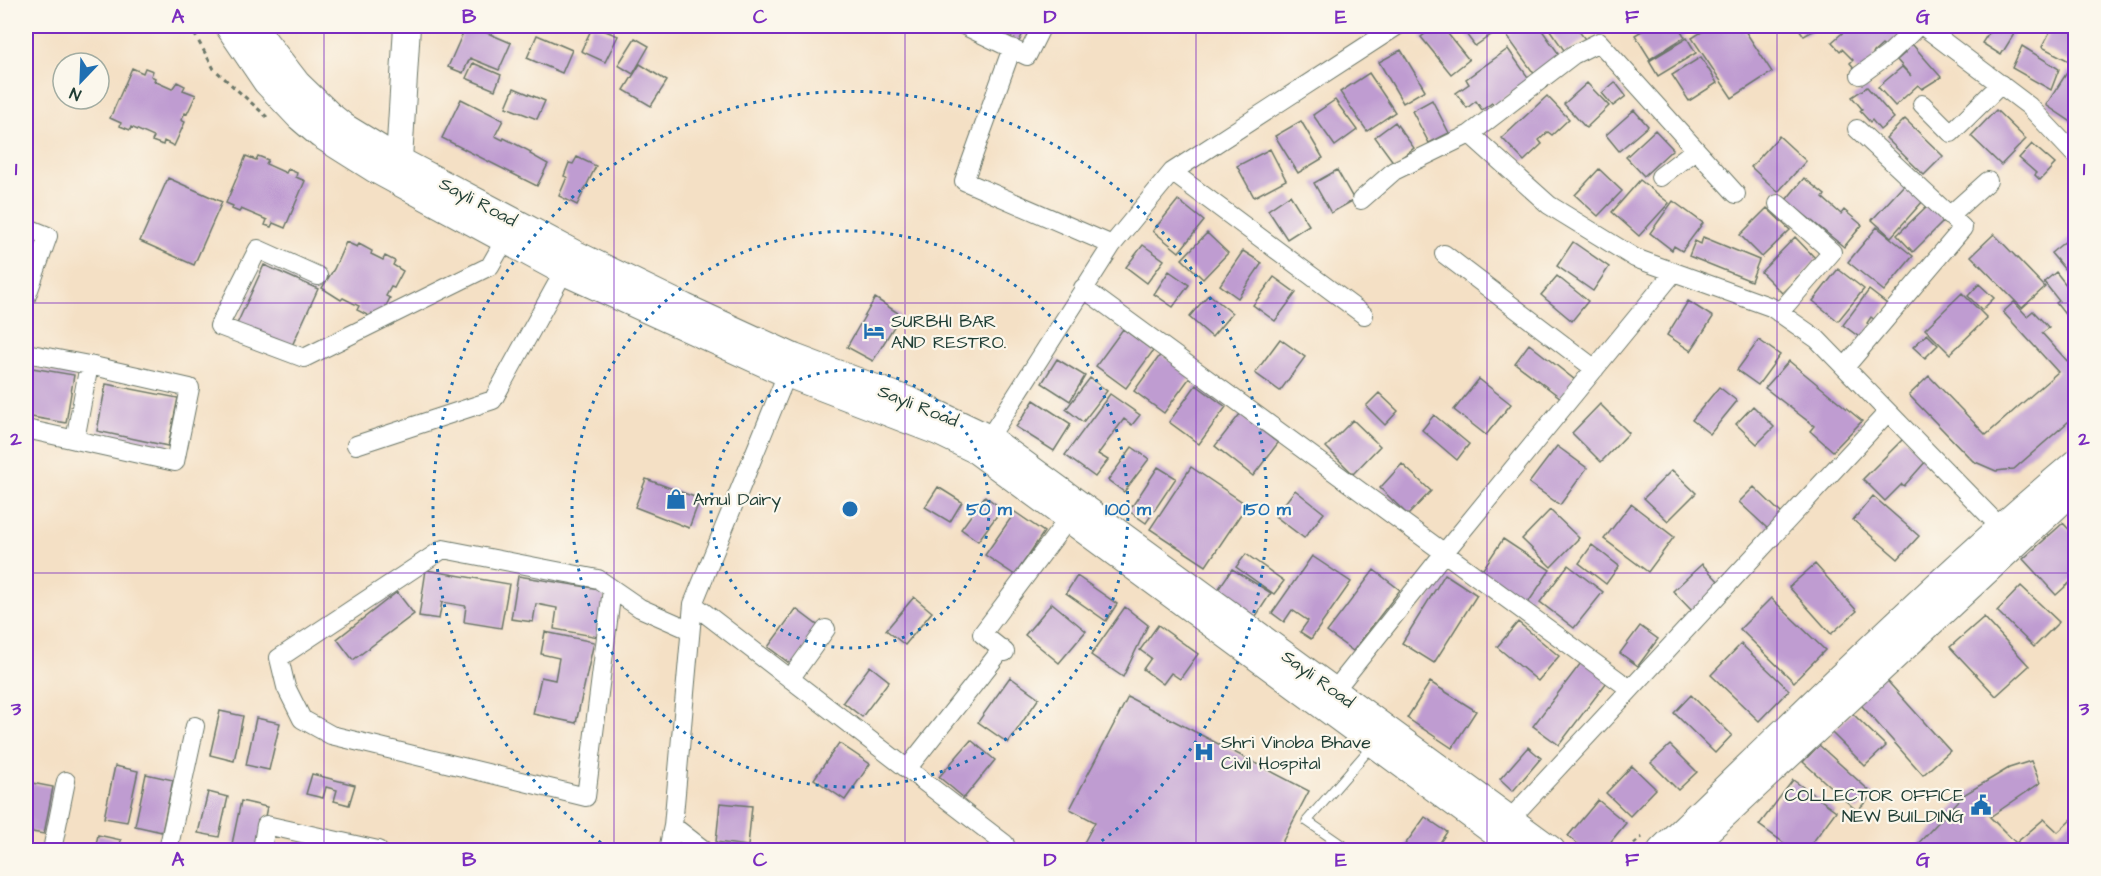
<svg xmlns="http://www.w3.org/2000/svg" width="2101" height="876" viewBox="0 0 2101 876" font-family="'Architects Daughter',sans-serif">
  <rect width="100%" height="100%" fill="#fbf7ec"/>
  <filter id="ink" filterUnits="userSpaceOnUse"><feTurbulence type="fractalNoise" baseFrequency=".0167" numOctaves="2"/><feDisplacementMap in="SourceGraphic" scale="12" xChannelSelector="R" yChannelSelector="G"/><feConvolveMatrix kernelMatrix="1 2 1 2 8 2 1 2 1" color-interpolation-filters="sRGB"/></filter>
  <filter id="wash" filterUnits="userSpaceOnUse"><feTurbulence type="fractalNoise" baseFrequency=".008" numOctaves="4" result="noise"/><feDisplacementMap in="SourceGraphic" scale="24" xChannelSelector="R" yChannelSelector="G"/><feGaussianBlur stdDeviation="1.35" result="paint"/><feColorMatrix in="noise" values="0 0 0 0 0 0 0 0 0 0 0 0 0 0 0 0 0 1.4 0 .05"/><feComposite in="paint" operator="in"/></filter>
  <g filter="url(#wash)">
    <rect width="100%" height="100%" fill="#f4e0c5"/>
    <g id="blocks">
      <path fill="#bf9cd1" d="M466 26H471L511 43 499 70 470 58 463 73 448 67Z
        M593 26 618 36 605 62 581 51Z
        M991 26H1032L1028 35 1023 33 1019 42 1004 34 1002 39 992 35 994 27Z
        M1435 26H1447L1451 31 1448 34 1469 60 1451 74 1421 37Z
        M1460 26H1495L1498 30 1475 46Z
        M1522 26H1539L1561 57 1535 75 1507 36Z
        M1547 26H1575L1585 39 1566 53Z
        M1650 26H1678L1685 37 1650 59 1635 35Z
        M1711 26H1742L1772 72 1732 98 1692 38Z
        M1797 26H1822L1804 36Z
        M1857 26H1892L1900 35 1885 48 1882 45 1873 53 1876 56 1860 75 1850 63 1853 60 1842 49 1840 51 1832 42 1848 28 1851 31Z
        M1993 26H2019L2001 55 1982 43Z
        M2053 26H2076V53L2071 62 2042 47Z
        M537 35 572 50 562 73 527 58Z
        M635 38 649 46 633 74 618 65Z
        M1687 38 1696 53 1658 76 1649 61Z
        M1912 44 1941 77 1922 89 1918 85 1895 106 1878 87 1902 67 1911 76 1897 60 1905 53 1903 51Z
        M2022 46 2059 69 2051 90 2012 68Z
        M1508 49 1530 80 1494 105 1492 103 1482 110 1476 101 1467 108 1456 93 1469 84 1466 79Z
        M1401 50 1425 90 1403 103 1379 62Z
        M1701 57 1717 83 1689 101 1672 75Z
        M473 63 501 75 495 90 466 78Z
        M640 64 667 81 651 106 624 90Z
        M132 68 143 73 145 68 153 71 151 76 155 78 154 81 172 89 177 82 185 86 183 90 196 95 187 114 185 113 181 120 185 122 174 146 164 141 163 145 152 141 154 137 131 127 130 130 120 126 121 123 110 118Z
        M2068 71 2076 76V120L2073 123 2046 105Z
        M1369 73 1395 112 1367 131 1340 92Z
        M1615 82 1626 96 1613 106 1602 93Z
        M1587 83 1609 106 1586 128 1564 104Z
        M1867 87 1894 118 1880 130 1872 120 1870 122 1860 111 1862 109 1852 97Z
        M514 88 545 101 537 119 506 107Z
        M1547 96 1569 119 1552 135 1548 132 1539 140 1542 144 1524 161 1502 138Z
        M461 99 503 120 495 136 503 140 504 138 531 152 530 154 548 164 537 186 442 138Z
        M1335 100 1357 130 1335 146 1313 115Z
        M1432 100 1449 133 1429 143 1412 111Z
        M1634 110 1648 126 1619 151 1606 135Z
        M1996 110 2026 139 2001 165 1971 136Z
        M1905 119 1943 156 1924 175 1886 138Z
        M1301 121 1323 158 1298 173 1275 136Z
        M1395 122 1414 148 1394 163 1375 137Z
        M1655 130 1673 149 1644 176 1626 157Z
        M1779 136 1806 161 1778 192 1751 167Z
        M2032 144 2055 164 2040 180 2035 175 2036 173 2019 158Z
        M1270 149 1286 180 1254 197 1237 166Z
        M246 156 256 160 258 156 268 160 266 164 286 173 288 169 297 173 296 177 305 181 285 228 273 223 271 227 265 225 267 220 241 209 239 212 232 209 233 206 226 203Z
        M577 157 596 166 577 205 559 196 567 177 564 176 569 163 573 164Z
        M1599 169 1622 191 1598 216 1575 195Z
        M1337 170 1354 200 1331 213 1314 183Z
        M168 178 222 202 194 265 140 241Z
        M1804 178 1825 195 1823 198 1841 214 1844 210 1862 225 1844 247 1786 200Z
        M1640 180 1669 203 1639 236 1612 212Z
        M1904 185 1923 201 1891 237 1872 220Z
        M1290 195 1309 225 1287 239 1268 210Z
        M1178 200 1204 221 1179 252 1153 231Z
        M1673 201 1703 223 1682 251 1674 246 1672 250 1650 233Z
        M1929 204 1945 220 1913 252 1897 235Z
        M1767 208 1790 230 1762 257 1740 235Z
        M1877 227 1913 256 1884 291 1848 262Z
        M1207 233 1228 253 1203 279 1182 259Z
        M1994 234 2045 287 2022 308 1971 256Z
        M2072 236 2076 240V283L2051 253Z
        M1703 237 1759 260 1751 281 1689 256 1695 241 1701 244Z
        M1795 237 1816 259 1799 279 1798 277 1782 293 1761 272Z
        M346 242 357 247 359 244 372 251 371 254 383 260 385 256 395 261 393 265 403 271 394 288 391 287 386 296 390 298 380 317 372 313 371 317 357 310 359 306 343 298 341 300 322 288 334 269Z
        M1573 242 1609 267 1593 291 1557 266Z
        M1143 245 1164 260 1147 283 1126 267Z
        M1243 251 1262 263 1238 298 1220 285Z
        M264 265 318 289 290 350 236 326Z
        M1838 269 1864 289 1838 321 1813 301Z
        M1169 271 1189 285 1173 307 1154 294Z
        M2056 272 2074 295 2072 296 2076 300V335L2068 325 2071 322 2056 303 2059 301 2044 282Z
        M1557 276 1588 301 1572 321 1541 295Z
        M1274 277 1296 293 1275 321 1253 305Z
        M1979 284 1994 298 1982 310 1968 296Z
        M1869 290 1887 304 1875 320 1871 317 1867 323 1871 326 1862 339 1843 325Z
        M1962 293 1987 318 1950 354 1925 329Z
        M1209 294 1232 313 1212 337 1189 317Z
        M875 298 901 315 873 361 847 347Z
        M1688 301 1713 317 1691 351 1667 335Z
        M2014 302 2027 316 2033 311 2049 328 2042 333 2069 363 2071 361 2076 365V376L2073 378 2076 381V415L2014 469 1996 471 1973 461 1909 395 1929 376 1986 435 2058 372 2003 312Z
        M1123 329 1153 351 1126 388 1096 366Z
        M1927 334 1938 345 1925 358 1913 347Z
        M1280 339 1305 357 1280 391 1255 373Z
        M1759 340 1780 355 1758 385 1737 370Z
        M1529 344 1575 380 1561 398 1515 363Z
        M1161 354 1191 376 1164 413 1134 391Z
        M1057 359 1085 376 1070 401 1042 383Z
        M1789 361 1862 421 1833 451 1810 431 1814 426 1765 388Z
        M26 367 74 375 66 423 26 416Z
        M1090 378 1107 391 1083 422 1066 409Z
        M1479 379 1511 404 1486 435 1454 410Z
        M106 384 178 398 168 446 97 431Z
        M1196 385 1226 407 1199 444 1169 422Z
        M1719 387 1737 401 1710 434 1692 420Z
        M1379 393 1398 411 1385 425 1366 406Z
        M1110 394 1140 415 1132 425 1124 419 1098 454 1108 460 1095 477 1065 455Z
        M1034 400 1071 424 1054 451 1016 427Z
        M1600 404 1629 433 1601 462 1572 433Z
        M1753 406 1774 427 1757 444 1736 424Z
        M1240 414 1278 443 1253 476 1215 446Z
        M1434 415 1469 444 1457 460 1422 430Z
        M1353 420 1380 446 1353 474 1326 447Z
        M1904 438 1927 460 1904 486 1902 484 1885 501 1863 479Z
        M1557 446 1587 468 1560 505 1529 483Z
        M1132 447 1149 459 1124 492 1108 480Z
        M1402 464 1431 491 1408 515 1380 488Z
        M1158 467 1176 478 1146 523 1129 511Z
        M1191 467 1247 505 1206 566 1150 529Z
        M1672 470 1696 493 1668 521 1644 498Z
        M646 479 700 499 689 528 635 507Z
        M938 487 962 502 950 522 925 507Z
        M1754 487 1782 514 1768 529 1739 502Z
        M1295 490 1324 513 1304 538 1275 516Z
        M985 496 1002 509 978 541 961 529Z
        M1873 496 1919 536 1898 559 1853 520Z
        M1631 504 1674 537 1648 572 1604 539Z
        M1550 510 1579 538 1551 567 1522 539Z
        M1015 512 1044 532 1015 575 985 555Z
        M2063 523 2076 537V577L2056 595 2023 559Z
        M1503 539 1550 570 1526 606 1479 575Z
        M1592 545 1619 566 1606 584 1579 563Z
        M1246 554 1284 581 1274 594 1236 567Z
        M1312 556 1351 582 1311 639 1300 632 1308 621 1292 610 1284 622 1272 613Z
        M1702 564 1722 585 1693 612 1673 591Z
        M1815 564 1857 611 1831 634 1789 587Z
        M1568 565 1603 592 1574 628 1540 602Z
        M1232 569 1271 593 1254 619 1215 594Z
        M426 570 509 584 501 628 464 622 466 606 442 602 439 619 419 616Z
        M1374 570 1400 590 1353 651 1327 632Z
        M1445 574 1477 595 1434 663 1402 643Z
        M518 576 606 590 598 637 554 629 557 608 536 604 533 622 511 619Z
        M1077 576 1117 604 1106 621 1066 593Z
        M2021 586 2059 622 2034 647 1997 611Z
        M397 592 414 614 353 660 337 639Z
        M914 597 932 612 905 645 886 630Z
        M1771 598 1825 650 1794 682 1740 629Z
        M1052 603 1086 631 1059 663 1025 635Z
        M1125 607 1148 625 1123 677 1091 655Z
        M796 609 821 628 793 666 768 647Z
        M1984 617 2029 666 1996 696 1950 647Z
        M1518 622 1559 656 1538 681 1497 647Z
        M1158 625 1198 654 1180 679 1171 673 1163 684 1143 669 1151 658 1140 650Z
        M1640 626 1658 639 1638 666 1620 653Z
        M545 632 594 642 576 723 533 714 541 677 555 680 559 658 541 654Z
        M1741 644 1789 690 1759 721 1711 675Z
        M1584 659 1610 678 1559 745 1533 726Z
        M870 666 889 681 862 717 843 702Z
        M1882 675 1950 751 1923 775 1855 698Z
        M1010 677 1039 698 1008 743 978 722Z
        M1430 682 1476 711 1452 748 1407 718Z
        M1691 695 1732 735 1715 753 1674 713Z
        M1128 697 1309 791 1278 850H1080L1095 822 1070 809Z
        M220 711 243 716 234 761 210 755Z
        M1852 713 1886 746 1865 766 1832 733Z
        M256 718 280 723 269 770 246 765Z
        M971 740 995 760 964 798 939 777Z
        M839 743 870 764 845 800 814 779Z
        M1670 745 1697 772 1678 790 1651 763Z
        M1819 745 1873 794 1857 811 1803 762Z
        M1528 747 1541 758 1513 791 1500 779Z
        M2031 761 2040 783 1990 817 2016 843 2044 819 2058 832 2073 818 2076 821 2075 850H1912L1965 794 2009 768Z
        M115 766 138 771 127 822 104 818Z
        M1632 766 1656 789 1630 816 1606 793Z
        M146 774 173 780 162 832 135 826Z
        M312 774 355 785 349 805 334 801 337 790 326 787 323 798 306 794Z
        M1793 780 1836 811 1807 850H1794L1759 825Z
        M32 783 53 787 44 834 26 831V794Z
        M208 792 228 797 219 837 198 833Z
        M1598 800 1626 823 1604 850H1585L1568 836Z
        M241 801 267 807 258 849 232 844Z
        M720 803 752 806 748 846 716 842Z
        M1425 817 1447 832 1435 850H1401Z
        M98 835 121 840 119 850H95Z"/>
    </g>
  </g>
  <g filter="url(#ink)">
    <use href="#blocks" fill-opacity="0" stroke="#6a7667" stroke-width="1.5"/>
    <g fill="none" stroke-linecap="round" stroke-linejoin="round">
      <g stroke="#6a7667" stroke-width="11">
        <path id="lane" d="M1349 850 1307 821 1373 745"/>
      </g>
      <g stroke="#6a7667" stroke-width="20">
        <path id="street" d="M965 26 1027 56 1042 26
          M1923 26 2029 106 2076 156
          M1012 48 964 181 1112 245
          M1860 75 1889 54 1918 26
          M1922 104 1951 133 2001 84
          M1470 134 1573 55 1599 42 1736 194
          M1172 172 1364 315
          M1660 177 1695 150
          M1361 200 1394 171 1470 134 1549 205 1635 258 1771 307 1817 339 2009 536
          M1778 204 1832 252 1779 313
          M1949 216 1988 181
          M26 227 48 236 26 298
          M1444 254 1595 369
          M318 276 258 249 219 326 304 358 490 266 510 231
          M1083 288 1630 689
          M26 353 89 365 190 388 175 462 26 429
          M1846 366 1963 228 1857 129
          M989 438 1112 245 1172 172 1397 26
          M75 440 89 365
          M356 445 493 400 569 262
          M612 589 586 797 331 735 302 719 286 687 279 658 443 549 598 579 640 608 690 630
          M693 604 1005 844
          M1005 652 982 634 1075 510
          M790 679 826 629
          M1334 691 1444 553 1674 272
          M907 769 1002 649
          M1510 819 1887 413
          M673 826 704 850
          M52 850 66 781
          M168 850 195 726
          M262 850 266 825 378 850
          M668 850 673 826 693 604 791 364"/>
      </g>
      <g stroke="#6a7667" stroke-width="28">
        <path id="secondary" d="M228 26 266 82 299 117 320 135 374 169 564 272 787 374 938 432 975 450 1518 850
          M253 26 297 83 329 114 345 127 399 160 574 253 685 307 794 357 913 402 989 438 1552 850
          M399 160 407 26
          M1661 850C1797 719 1931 584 2076 462
          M1687 850 2076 488"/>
      </g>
      <path stroke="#6a7667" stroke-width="3" stroke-dasharray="4.5 4.5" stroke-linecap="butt" d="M190 26 214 69 267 117
        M1627 850 1642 837"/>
      <use href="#lane" stroke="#fff" stroke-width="9"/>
      <use href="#street" stroke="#fff" stroke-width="18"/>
      <use href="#secondary" stroke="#fff" stroke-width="26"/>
    </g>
  </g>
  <path fill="none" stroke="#7b2cbf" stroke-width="1.5" stroke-opacity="0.55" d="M324 26V850M614 26V850M905 26V850M1196 26V850M1487 26V850M1777 26V850M26 303H2076M26 573H2076"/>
  <g fill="none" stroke="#1f6fb2" stroke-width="3" stroke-dasharray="3 6">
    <circle cx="850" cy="509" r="139"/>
    <circle cx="850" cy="509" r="278"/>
    <path d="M608 848A417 417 0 1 1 1092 848"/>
  </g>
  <defs>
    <g id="hotel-bare" transform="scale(1.62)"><path d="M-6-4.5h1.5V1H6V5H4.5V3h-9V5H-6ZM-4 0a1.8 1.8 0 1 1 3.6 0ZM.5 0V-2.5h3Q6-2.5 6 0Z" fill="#1f6fb2" stroke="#fbf7ec" stroke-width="2.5" paint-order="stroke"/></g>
    <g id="shop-bare" transform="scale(1.62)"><path d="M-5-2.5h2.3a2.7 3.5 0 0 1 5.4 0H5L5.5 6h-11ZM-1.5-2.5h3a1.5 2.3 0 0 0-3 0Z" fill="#1f6fb2" stroke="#fbf7ec" stroke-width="2.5" paint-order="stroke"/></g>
    <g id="hospital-bare" transform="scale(1.62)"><path d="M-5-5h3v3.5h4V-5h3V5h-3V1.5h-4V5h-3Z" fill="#1f6fb2" stroke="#fbf7ec" stroke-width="2.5" paint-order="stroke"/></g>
    <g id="civic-bare" transform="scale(1.62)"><path d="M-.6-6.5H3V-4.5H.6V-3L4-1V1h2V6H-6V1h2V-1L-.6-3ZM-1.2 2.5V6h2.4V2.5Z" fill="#1f6fb2" stroke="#fbf7ec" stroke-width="2.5" paint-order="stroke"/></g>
  </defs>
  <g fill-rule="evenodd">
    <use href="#hotel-bare" x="874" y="331"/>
    <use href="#shop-bare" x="676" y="499"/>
    <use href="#hospital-bare" x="1204" y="752"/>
    <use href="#civic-bare" x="1981" y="805"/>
  </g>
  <g text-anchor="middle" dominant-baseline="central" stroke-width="4.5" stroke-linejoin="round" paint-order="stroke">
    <g font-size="18" fill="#1f3d34" stroke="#fbf7ec">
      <text transform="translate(478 202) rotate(28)">Sayli Road</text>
      <text transform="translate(918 406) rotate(22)">Sayli Road</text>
      <text transform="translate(1318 679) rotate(36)">Sayli Road</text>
    </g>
    <g font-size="18" fill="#1f3d34" stroke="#fbf7ec" text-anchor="start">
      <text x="891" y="321">SURBHI BAR<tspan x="891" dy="21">AND RESTRO.</tspan></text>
      <text x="693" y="499">Amul Dairy</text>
      <text x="1221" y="742">Shri Vinoba Bhave<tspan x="1221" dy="21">Civil Hospital</tspan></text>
      <text x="1964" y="795" text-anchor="end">COLLECTOR OFFICE<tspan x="1964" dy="21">NEW BUILDING</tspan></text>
    </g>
  </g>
  <circle cx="850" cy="509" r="9" fill="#1f6fb2" stroke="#fbf7ec" stroke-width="3"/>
  <g font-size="18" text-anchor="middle" font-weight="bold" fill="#1f6fb2" stroke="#fbf7ec" stroke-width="4.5" stroke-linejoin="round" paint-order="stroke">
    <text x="989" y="515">50 m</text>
    <text x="1128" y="515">100 m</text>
    <text x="1267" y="515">150 m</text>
  </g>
  <rect width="2101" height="876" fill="none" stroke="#fbf7ec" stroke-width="66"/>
  <g transform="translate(81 81) rotate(203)"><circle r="28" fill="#fbf7ec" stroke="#a3ada2" stroke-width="1.5"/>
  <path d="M0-4.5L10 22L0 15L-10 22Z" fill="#1f6fb2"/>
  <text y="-9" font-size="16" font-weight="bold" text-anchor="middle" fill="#1f3d34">N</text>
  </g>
  <rect x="33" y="33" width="2035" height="810" fill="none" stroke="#7b2cbf" stroke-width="2"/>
  <g font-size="20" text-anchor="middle" font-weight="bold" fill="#7b2cbf">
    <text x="178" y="23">A</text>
    <text x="469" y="23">B</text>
    <text x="760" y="23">C</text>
    <text x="1050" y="23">D</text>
    <text x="1341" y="23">E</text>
    <text x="1632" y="23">F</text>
    <text x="1923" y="23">G</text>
    <text x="16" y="175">1</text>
    <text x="2084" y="175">1</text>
    <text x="16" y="445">2</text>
    <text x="2084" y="445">2</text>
    <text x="16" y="715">3</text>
    <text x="2084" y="715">3</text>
    <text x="178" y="866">A</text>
    <text x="469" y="866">B</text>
    <text x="760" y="866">C</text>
    <text x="1050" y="866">D</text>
    <text x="1341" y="866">E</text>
    <text x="1632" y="866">F</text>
    <text x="1923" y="866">G</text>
  </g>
</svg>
